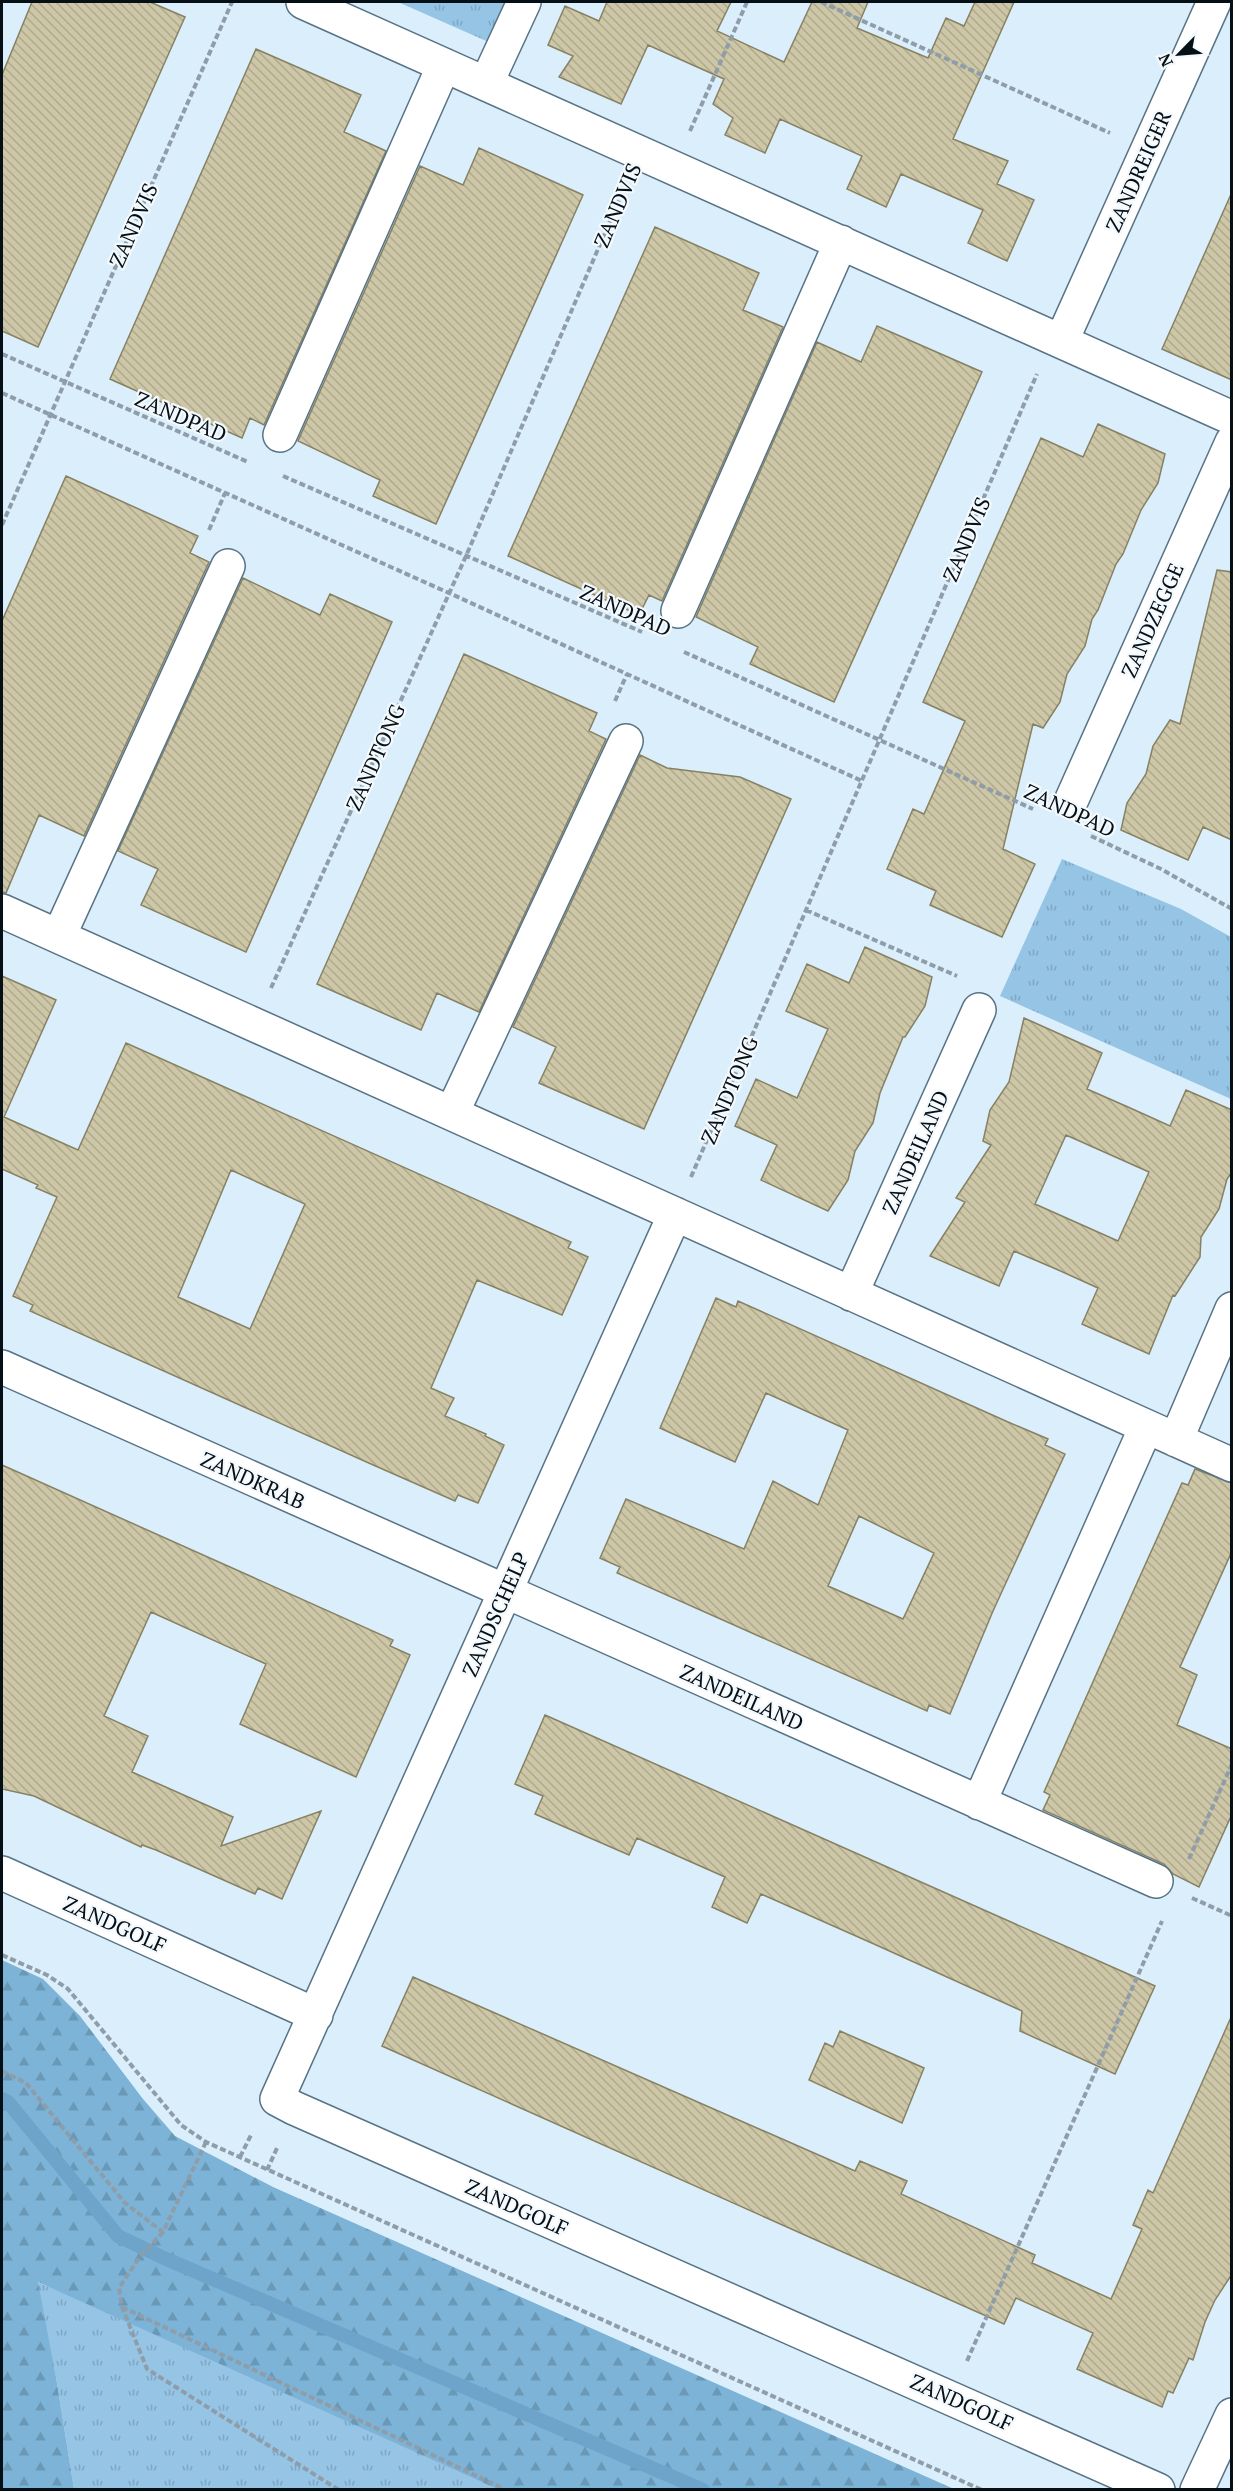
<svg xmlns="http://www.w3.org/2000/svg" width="1233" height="2491" viewBox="0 0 1233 2491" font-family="'PT Serif',serif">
  <defs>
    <pattern id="grass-tufts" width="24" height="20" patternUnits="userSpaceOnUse" patternTransform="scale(1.5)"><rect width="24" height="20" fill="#95c4e5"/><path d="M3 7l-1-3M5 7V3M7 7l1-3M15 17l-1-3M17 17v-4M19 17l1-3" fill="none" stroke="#7fa7c4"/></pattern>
    <pattern id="forest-firs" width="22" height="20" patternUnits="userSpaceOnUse" patternTransform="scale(1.5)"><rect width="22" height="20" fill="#7cb3d7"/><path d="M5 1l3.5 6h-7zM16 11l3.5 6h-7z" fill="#6a99b8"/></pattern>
    <pattern id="building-back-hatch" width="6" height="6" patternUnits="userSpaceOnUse" patternTransform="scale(1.5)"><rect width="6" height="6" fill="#cec7a7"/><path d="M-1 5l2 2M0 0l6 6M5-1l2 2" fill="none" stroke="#afaa8f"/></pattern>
  </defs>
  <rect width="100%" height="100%" fill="#dbeefb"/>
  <path fill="url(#grass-tufts)" d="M398 2H512L493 44Z
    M1062 859 1181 909 1231 937V1099L1000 996Z
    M37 2282 79 2299 497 2489H74L56 2377Z"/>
  <path fill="url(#forest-firs)" d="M2 1960 43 1979 80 2016 143 2099 175 2136 273 2187 954 2489H497L38 2282 56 2377 74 2489H2Z"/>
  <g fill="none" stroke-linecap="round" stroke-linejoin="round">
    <path stroke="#6ea4c9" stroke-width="14" d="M2 2099 8 2102 118 2236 164 2258 703 2490"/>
  </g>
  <path fill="url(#building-back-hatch)" stroke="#878163" stroke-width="1.5" fill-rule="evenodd" d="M32 2H150L185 17 38 347 2 331V75Z
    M607 2H731L717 31 784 62 812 2H868L857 28 928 58 946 18 964 26 975 2H1014L953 139 1008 161 997 184 1034 200 1007 261 968 243 983 210 901 174 886 207 847 189 862 156 780 119 765 153 725 135 733 118 713 104 724 79 648 45 621 104 559 77 573 56 548 45 565 6 599 21Z
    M256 49 361 95 344 132 386 151 264 425 250 418 242 438 110 379Z
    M479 148 583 195 436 524 373 496 380 480 298 441 420 166 463 185Z
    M1232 192V380L1162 349Z
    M655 227 759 273 743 310 783 327 662 601 649 595 639 615 508 556Z
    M877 326 982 372 834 702 750 664 758 647 696 617 817 342 861 362Z
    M1098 424 1165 454 1158 483 1141 510 1123 554 1116 564 1098 610 1092 619 1085 646 1067 674 1060 702 1043 728 1033 724 1003 849 1035 864 1002 937 930 905 936 891 887 869 913 809 924 814 965 721 923 702 1041 438 1083 457Z
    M66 476 198 536 190 553 209 562 84 836 39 815 6 893 2 892V621Z
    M1217 570 1232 572V840L1203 827 1188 860 1121 830 1127 803 1146 774 1153 746 1170 720 1180 724Z
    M243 578 320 615 330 594 392 622 246 952 141 905 158 869 118 851Z
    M464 654 597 713 589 731 606 739 479 1012 437 993 421 1030 317 984Z
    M640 755 667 768 740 777 791 799 644 1129 539 1083 556 1047 513 1027Z
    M865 947 932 977 925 1006 905 1037H903L880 1093 873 1123 855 1151 848 1180 828 1211 761 1180 777 1145 735 1126 756 1079 797 1098 828 1029 786 1011 807 964 849 983Z
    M2 976 56 1000 4 1117 78 1150 126 1043 571 1242 568 1248 588 1257 562 1315 477 1280 431 1388 454 1398 445 1416 486 1434 485 1436 504 1445 478 1503 458 1495 455 1501 371 1464 30 1311 33 1305 13 1296 57 1197 36 1188 38 1185 2 1169ZM231 1170 305 1204 250 1329 178 1297Z
    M1024 1018 1102 1053 1087 1089 1128 1107 1170 1126 1186 1090 1232 1110V1172L1227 1179 1219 1209 1201 1237 1200 1257 1175 1296 1173 1295 1149 1354 1082 1324 1098 1288 1056 1269 1014 1251 999 1286 930 1256 965 1202 956 1198 991 1145 983 1141 990 1110 1009 1082ZM1066 1135 1149 1172 1118 1241 1035 1204Z
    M716 1298 736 1307 738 1301 1008 1422 1048 1439 1045 1445 1065 1454 993 1611 950 1714 929 1705 927 1711 617 1573 620 1567 600 1558 626 1499 744 1549 773 1481 818 1505 848 1430 766 1393 735 1462 660 1428ZM859 1516 934 1553 903 1619 828 1586Z
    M2 1465 393 1640 390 1646 410 1655 356 1777 240 1724 266 1664 151 1612 104 1716 148 1736 132 1772 233 1817 221 1846 321 1811 282 1899 258 1888 255 1894 156 1850 142 1845 141 1847 34 1796 2 1789Z
    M1195 1469 1232 1483V1551L1180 1667 1197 1675 1177 1725 1232 1749V1814L1199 1887 1173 1874 1164 1864 1043 1810 1050 1795 1044 1792 1132 1594 1182 1483 1188 1485Z
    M545 1715 1155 1986 1115 2074 1020 2031 1022 2011 874 1944 761 1894 747 1923 712 1907 725 1877 637 1838 629 1855 535 1814 543 1796 515 1784Z
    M413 1977 855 2171 860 2161 907 2181 901 2194 1035 2255 1032 2263 1111 2299 1142 2229 1133 2225 1148 2190 1153 2193 1232 2015V2274L1215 2300 1205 2322 1193 2360 1189 2358 1173 2393 1168 2391 1162 2407 1077 2369 1093 2333 1016 2298 1004 2324 382 2046Z
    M840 2031 924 2068 902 2123 809 2080 825 2043 833 2047Z"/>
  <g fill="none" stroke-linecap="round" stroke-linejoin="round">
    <g stroke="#577386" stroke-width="36">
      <path id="minor" d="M303 2 1232 418
        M486 84 524 2
        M1062 340 1214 2
        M280 435 444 65
        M678 611 841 242
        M1072 799 1232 442
        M2 911 1232 1465
        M59 936 228 566
        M452 1113 626 741
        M675 1214 277 2099 294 2108 1158 2490
        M851 1294 979 1010
        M2 1367 1156 1881
        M1176 1440 1232 1309
        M979 1803 1146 1427
        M2 1873 316 2015
        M1197 2490 1232 2415"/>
    </g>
    <path stroke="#8e9da8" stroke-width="4" stroke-dasharray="6 3" stroke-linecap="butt" d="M821 2 1110 133
      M690 131 747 2
      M2 354 248 462
      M2 393 449 593 862 781
      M283 476 642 632
      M2 525 232 2
      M209 530 225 493
      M684 652 1033 809
      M615 701 627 674
      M1091 836 1161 869 1232 909
      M806 910 957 976
      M271 988 466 556 623 191
      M691 1177 1037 374
      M1189 1859 1232 1764
      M1192 1898 1232 1916
      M2 1955 47 1975 68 1989 181 2125 206 2142 982 2490
      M2 2071 26 2083 125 2203 163 2232 206 2142
      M240 2157 252 2133
      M267 2170 278 2146
      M163 2232 139 2258 119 2288 122 2307 147 2369 339 2490
      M122 2307 506 2490
      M967 2361 1162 1921"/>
    <use href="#minor" stroke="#fff" stroke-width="33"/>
  </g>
  <g text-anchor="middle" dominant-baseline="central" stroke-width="4.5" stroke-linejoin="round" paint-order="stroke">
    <g font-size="21" fill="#050f16" stroke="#f3f9fd">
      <text transform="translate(1138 171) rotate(-66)">ZANDREIGER</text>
      <text transform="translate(617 205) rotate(-67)">ZANDVIS</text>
      <text transform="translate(133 225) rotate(-66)">ZANDVIS</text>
      <text transform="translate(181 416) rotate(23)">ZANDPAD</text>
      <text transform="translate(966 539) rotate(-67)">ZANDVIS</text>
      <text transform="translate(626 610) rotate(24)">ZANDPAD</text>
      <text transform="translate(1152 620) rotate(-66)">ZANDZEGGE</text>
      <text transform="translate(375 757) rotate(-66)">ZANDTONG</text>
      <text transform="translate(1070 810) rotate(25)">ZANDPAD</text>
      <text transform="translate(729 1090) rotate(-67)">ZANDTONG</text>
      <text transform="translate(915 1152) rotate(-66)">ZANDEILAND</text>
      <text transform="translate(253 1480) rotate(24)">ZANDKRAB</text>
      <text transform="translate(495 1614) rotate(-66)">ZANDSCHELP</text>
      <text transform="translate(742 1697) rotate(24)">ZANDEILAND</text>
      <text transform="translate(115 1924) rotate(24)">ZANDGOLF</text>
      <text transform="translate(517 2207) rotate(24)">ZANDGOLF</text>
      <text transform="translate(962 2402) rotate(24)">ZANDGOLF</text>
    </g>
  </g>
  <rect width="1233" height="2491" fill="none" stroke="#050f16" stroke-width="6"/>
  <g transform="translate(1179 54) rotate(245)" stroke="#f3f9fd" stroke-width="4.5" paint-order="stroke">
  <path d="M0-4.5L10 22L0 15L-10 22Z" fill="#050f16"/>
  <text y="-9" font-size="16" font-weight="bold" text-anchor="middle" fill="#050f16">N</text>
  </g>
</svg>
